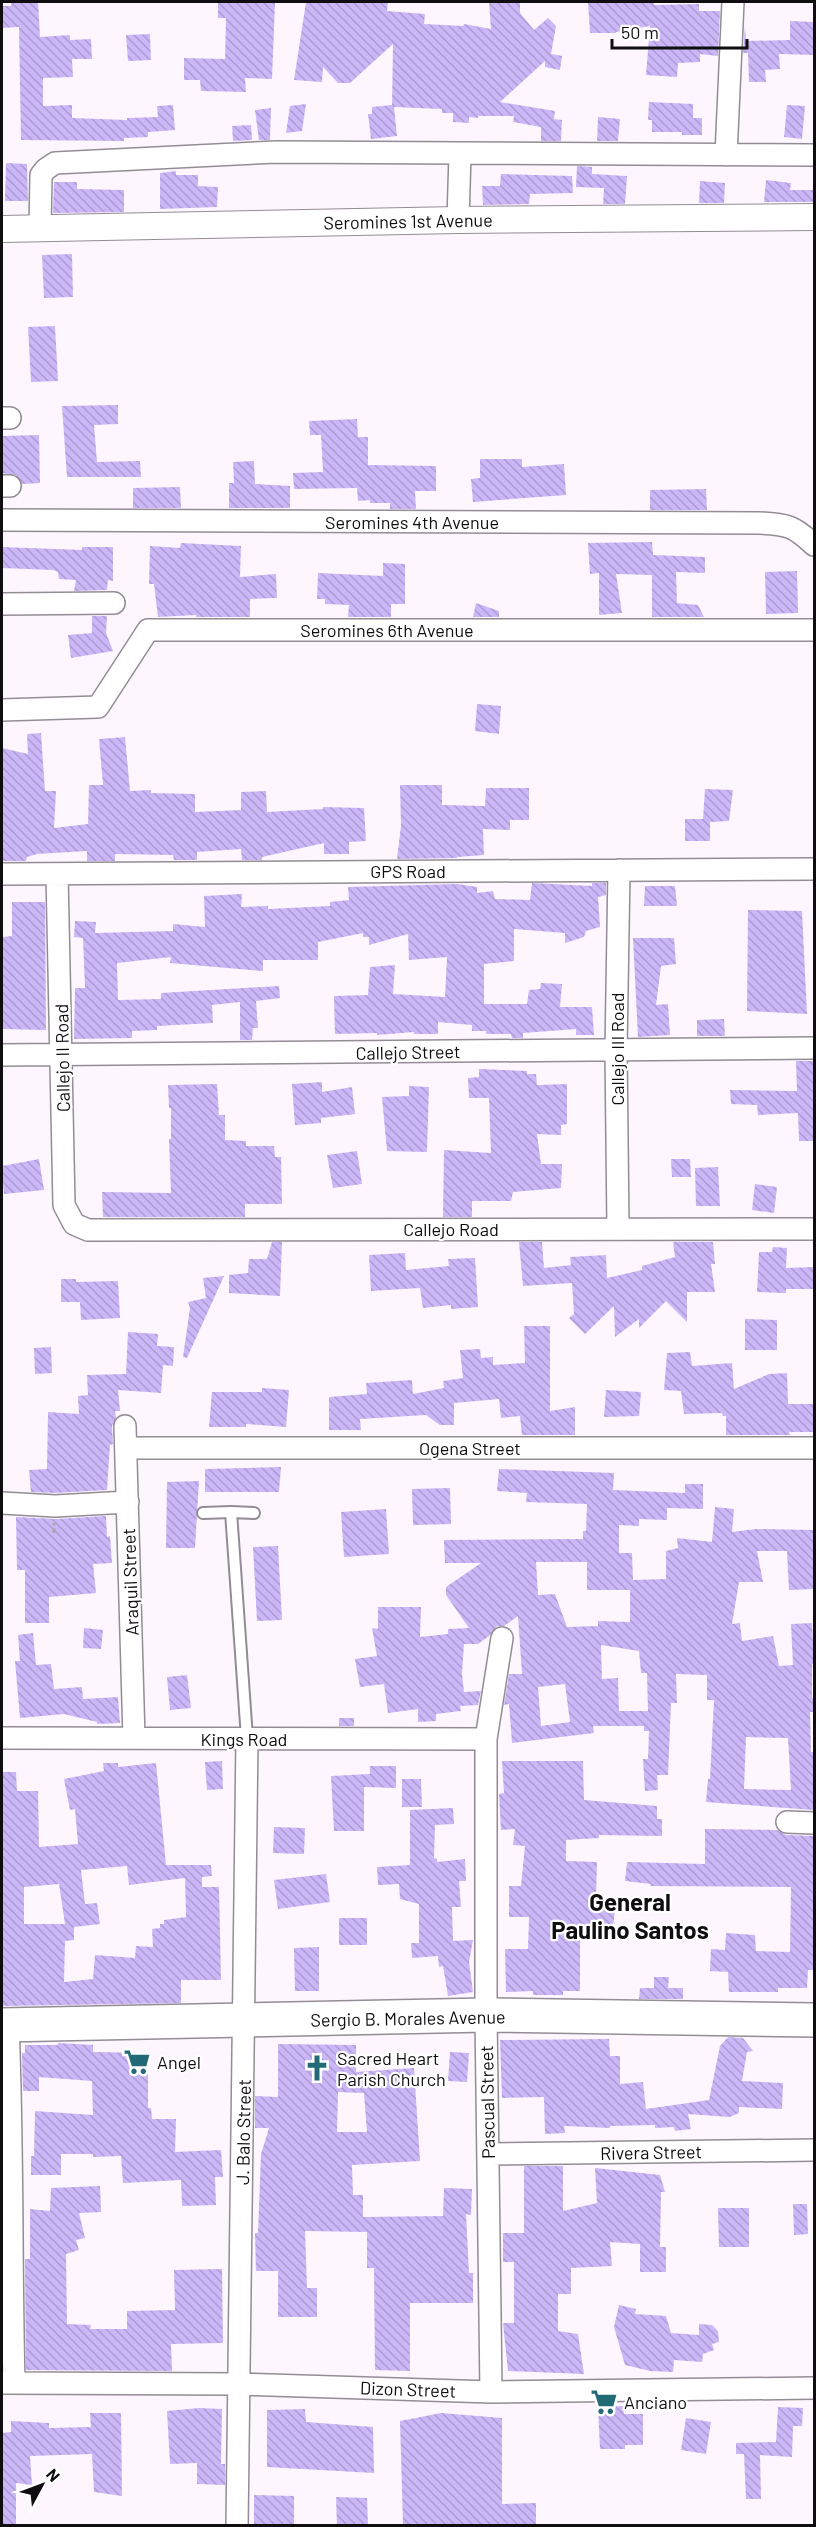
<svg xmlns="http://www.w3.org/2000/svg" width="816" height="2527" viewBox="0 0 816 2527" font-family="Barlow,sans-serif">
  <defs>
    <pattern id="building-back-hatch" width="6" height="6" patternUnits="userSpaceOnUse" patternTransform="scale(1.5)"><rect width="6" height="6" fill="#cbb7f7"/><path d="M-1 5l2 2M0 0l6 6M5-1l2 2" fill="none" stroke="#ad9cd3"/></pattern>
  </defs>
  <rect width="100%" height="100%" fill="#fef6ff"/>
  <path fill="url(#building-back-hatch)" fill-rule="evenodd" d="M11 2H38L40 37 70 35V40L91 39 92 59H72L73 77 43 78V106L72 105V118L127 120V118L158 117 157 106 173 105 175 130 148 132V137L124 138V141L21 140 19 27 2 28V6H11Z
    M218 2H275L272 79 245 78 246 92 201 91 200 80H184V58L225 59 226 18H218Z
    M306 2H388L387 11 425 14 424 24 463 26 464 24 491 29 489 2H520V13L534 30 548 18 556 26 551 54 562 56 560 70 545 67V61L500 102 555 111 554 119 562 120 561 141H541V127L513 122 514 116H478V118L469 117V123L453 122V113H442V109L394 107 397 136 371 139 368 114H372V107L392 105 393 44 350 83H338L323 67 322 82 294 80Z
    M588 2H654V5L699 4V11H720L718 56 700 54V62L678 63 677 77 646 75 650 26 616 32V33H590Z
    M790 21 814 22V55L779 54 780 69 765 70 766 82H749L748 53H743L745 26 746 41 790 40Z
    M150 34 151 60 128 61 126 35Z
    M649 102 693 104V118H702V135H682V132H652V120H648Z
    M306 104 302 131 286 133 290 106Z
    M787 105 805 106 802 139 784 137Z
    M271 108 270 140H259L255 110Z
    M598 117 620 119 618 141H597Z
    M251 125 252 140 233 141 232 126Z
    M6 163 27 164 28 201H5Z
    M577 166 592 167V174L627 176 625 204H603L604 188 576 187Z
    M176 171V175H198V186L218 187 217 207 160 209V173Z
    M501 174 572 176 573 193 530 194 529 204 483 205 482 186H500Z
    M766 180 791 183 790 190H814V202H764Z
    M700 181 725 183 724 203H699Z
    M54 182H77V189L124 190V212L53 213Z
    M72 254 73 297 44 298 42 255Z
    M55 326 58 381 31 382 28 327Z
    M118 405V424L94 425 97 462 140 461 141 477H67L62 406Z
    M357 419 358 437H368V465L436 466V491H415L416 509H390V503H370V500L358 501 357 488 294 489 293 473 323 472 321 435H310L309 421Z
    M39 435 40 483 22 484 16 475 2 473V436Z
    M480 459H522V467L564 464 566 495 473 502 471 479 480 478Z
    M254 461 255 484 290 486V508H229V483H234L233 462Z
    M180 487 181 508H133V488Z
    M706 489 707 510H650V490Z
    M652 542 653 555 705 557V573L676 572 677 603 698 605 704 617H652V575L616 574 622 613 599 615V573L590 574 588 543Z
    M181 543 241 546 240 577 276 574 277 598 250 599V617H196V615L158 617 154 584H149L150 546 180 548Z
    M2 547 82 550V547H113V581L108 580 107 590 74 591 76 580 59 579 58 572 53 570 2 568Z
    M383 563 405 564V604H391V617H348L349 605 325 604V599H317L318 573 383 576Z
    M797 571 798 613 766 614 765 572Z
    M476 603 499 611V617H473Z
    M92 616H107L106 633 113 651 71 658 68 635 92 633Z
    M477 704 501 706 499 734 475 731Z
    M41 733 45 791H56L54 828 88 824 89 785H103L99 739 125 737 130 791 151 790V793L195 794V812L241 810V792L266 791 267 812 323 809V807L364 808 366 841 349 842V854H324V843L262 857V860H242L241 849 197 852V860H174L173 855 115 854V861H87V851L37 854 27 857 26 861H2V748L28 754 27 734Z
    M400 785H442V805L485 806 486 788H529V820H510V830L483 829 484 855 457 857V858L397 859 401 826Z
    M705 789 733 790 729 821 710 822V841H685V819H703Z
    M532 883 592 886V883H606V895L598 897 600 927 586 931 584 937 565 943V933L514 929V961L484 964V1004H527L529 990 540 989 541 983 562 984 560 1007H592L594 1035H576V1029L523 1033V1038H512L511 1034H486V1031H472V1025L438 1022V1034H414V1032L377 1035V1033L335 1034 334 996 368 995 370 967 395 965 393 994 445 997 447 957 409 960 408 934 369 945V937H363V933L318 942V960H263V971L170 963 171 957 117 963 118 1000 161 999V993L279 986 280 998 256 1001 258 1028H253L252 1040H240V1002L212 1005 213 1023 157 1026V1030L132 1031V1038L74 1039 75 988H85L83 938 74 937 75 921 96 922 95 933 173 931V924L205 927 204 896 242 894 241 907 268 906V909L330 906V902L349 900 348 887 457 884 477 887V893L493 891 495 899 530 900Z
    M645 886H675L677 906H644Z
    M12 902H45L46 1030 2 1029V937L12 936Z
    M748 910 802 911 807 1014 747 1011Z
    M633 938H674L676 964 661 966 656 1005 668 1004 670 1035 638 1037Z
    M724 1019 725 1036H697V1020Z
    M796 1061H814V1141H799L798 1113 758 1115 757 1105 731 1104 730 1090 797 1091Z
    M479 1069 527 1071V1074H536L537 1085 567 1084V1124L561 1125V1135L537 1134 541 1164H562L561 1188 513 1192 511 1201H472V1217H443L444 1150 491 1153 489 1098H469L468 1078 479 1077Z
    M322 1082V1092L352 1087 355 1114 321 1118V1123L295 1125 292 1084Z
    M217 1084 219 1115H225V1140L246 1141V1146H274L275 1157H281L282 1204H245V1217H103L102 1192 171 1193 169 1139H171V1108H169L168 1085Z
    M409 1086 429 1087 427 1152 387 1151 382 1097 409 1096Z
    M357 1151 362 1184 333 1188 327 1155Z
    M39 1159 44 1190 4 1194 2 1166Z
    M671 1159H690L691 1177H672Z
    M718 1167 720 1206H696L695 1168Z
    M755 1184 777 1187 774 1213 752 1210Z
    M272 1242H282L280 1296 229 1293V1275L248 1273 249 1259H267Z
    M519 1242H542L544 1268 571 1265 570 1257 606 1255 607 1278 642 1270V1266L675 1257 673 1242H713L715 1264H711L715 1292H687V1322L666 1301 639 1328V1319L615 1337 614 1306 585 1334 569 1318 574 1314 572 1283 523 1286Z
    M773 1247 787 1248 786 1268 814 1267V1289H786V1293L757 1292 759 1252H772Z
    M405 1253 406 1270 449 1266 448 1259 475 1258 478 1307 451 1309V1305L423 1308 420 1288 371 1291 369 1255Z
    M224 1276 187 1358 183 1357 190 1308 188 1302 206 1298 203 1278Z
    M61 1279H76V1282L118 1281 120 1318 81 1320 80 1302H61Z
    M745 1319 777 1320V1350H745Z
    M524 1326H550V1411L575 1407V1435H522L520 1416 501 1418 499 1399 454 1403V1425H440L426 1415 360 1419 361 1430H329V1397L367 1394 366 1383 412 1380 413 1394 444 1388 443 1381 463 1378 460 1350 480 1349 481 1358 493 1357V1365L525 1363Z
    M128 1332 158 1334 157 1346 174 1347 173 1366 163 1365 161 1393 118 1390 120 1411H115L116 1418 112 1426 113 1444 110 1445 107 1490 55 1493 31 1492 29 1470 47 1469 48 1412 79 1414 78 1396 88 1395 87 1375 126 1374Z
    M51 1347 52 1373 35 1374 34 1348Z
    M690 1352 692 1366 732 1363 734 1389 769 1374 787 1373 788 1404H814V1432H789L790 1435H726V1416H723L722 1413 684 1414 681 1391 664 1390 667 1353Z
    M262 1388 289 1390 286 1427 246 1424V1427H209L212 1392H262Z
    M606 1390 641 1392 639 1416 604 1417Z
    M281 1467 279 1492H205V1469Z
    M499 1469 614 1473 613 1490 685 1493V1484H703V1509L667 1508V1520L639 1519V1526L619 1525V1553H632L633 1580 666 1579V1551L678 1548 677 1538 712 1542 715 1507 734 1509 732 1532 756 1529 814 1530V1589L789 1590 787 1551H757L763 1582H739L732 1624 740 1623 742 1641 773 1636 779 1666 793 1665 791 1624 812 1623 814 1664H812V1698H814V1712H810L811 1752H814V1810L706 1802 708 1779H710L714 1700H707V1675L676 1674 677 1703H671L668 1775H657L658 1790 645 1791 643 1759H648L649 1731H644V1726H593L594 1733 512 1743 509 1704 504 1705 509 1674H522L518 1616 504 1626H497L489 1636 478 1644H464L462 1674 464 1692 481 1691 478 1705 460 1706 461 1711 436 1714V1721L418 1722V1709L388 1713 384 1684 360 1687 355 1659 377 1656 372 1628 378 1629V1607H421L420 1637 448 1634V1629L469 1628 446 1595V1587L481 1563H445L444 1540 583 1539V1531H586L587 1504 526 1502 527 1493 497 1491ZM536 1562H587V1590H630V1622L598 1621V1626L567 1627 555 1594 538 1595ZM601 1645 639 1651 641 1673H647L648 1711H619L618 1678 602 1679ZM565 1684 570 1722 541 1726 538 1687ZM746 1737 788 1738 791 1790 744 1789Z
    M199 1481 195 1548H166L167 1482Z
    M450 1488 451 1524 413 1525 412 1489Z
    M386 1509 389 1554 344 1557 341 1512Z
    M106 1516 107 1537 110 1536 112 1563 93 1564 96 1593 49 1597V1623H25V1570H17L16 1517 56 1519Z
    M278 1546 282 1620 257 1621 253 1547Z
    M84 1628 103 1630 101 1649 83 1648Z
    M33 1633 36 1665 51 1664 54 1689 82 1687 83 1699 118 1697 120 1723 97 1724V1722L64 1714 20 1718 15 1661H20L18 1635Z
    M187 1675 191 1708 170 1710 167 1677Z
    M339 1718H354V1726H339Z
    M222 1761 223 1789 207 1790 205 1762Z
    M502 1761H583L584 1800 657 1806V1819H662V1836L599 1835V1838L566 1840V1861L597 1862 596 1897 616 1899 612 1938 580 1935V1991H563V1995H533V1991L506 1992 505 1949H528L529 1917H509V1886H521L525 1846 513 1845 515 1829 501 1830 499 1794 504 1793Z
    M103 1763H118V1767L156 1763 166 1865H211L212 1876 202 1877V1887H219L221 1980H181V2003L2 2006V1772H16L17 1791H38L39 1847 78 1844 75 1809 70 1810 64 1779 104 1771ZM127 1866 129 1885 185 1878 186 1917 164 1920V1924H160V1928L152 1929 153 1947 136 1946 135 1958 95 1955 93 1979 64 1982 65 1941 74 1940V1927L100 1924 97 1903 85 1904 81 1870ZM59 1884 65 1924H24V1887Z
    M370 1766H396V1788L364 1787V1831H334L331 1776 370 1774Z
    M402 1779H421L422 1807H402Z
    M453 1808 454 1824 435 1825 434 1858 437 1859V1862L465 1859 466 1881H459L461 1907H452L453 1941 473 1940 469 1962 473 1992 448 1996 443 1966 439 1967 438 1956 412 1958 411 1943H419V1904L400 1899 399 1884 378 1885 377 1867 410 1865V1810Z
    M274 1827 305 1828 304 1854 273 1853Z
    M705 1829 777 1830 786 1835 814 1836V1970H808L807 1988H778V1992H729L728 1972 710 1971 711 1949 725 1950 726 1933 755 1935 756 1951 790 1952 791 1887 650 1886 651 1884 625 1881 627 1862 705 1864Z
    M326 1874 330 1902 278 1909 274 1880Z
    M339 1918H367V1945H339Z
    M319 1947V1991H295L294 1948Z
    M654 1977H669L668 1988H683V1999H639L640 1988H654Z
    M728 2037 743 2038 753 2051 747 2052 742 2081 783 2083 782 2109 739 2107V2113L730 2117 688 2114 691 2129 675 2131 674 2127 655 2128V2125L610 2126V2128L564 2126 565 2133 545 2134 544 2097 502 2098 500 2040 609 2039 610 2056H620V2084L643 2082 646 2109 709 2100 720 2046Z
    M58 2043 93 2045V2052L148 2053V2108H151L152 2119H176L175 2152 221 2150 223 2177H215L216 2205 182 2206 181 2180 123 2183 121 2156 93 2157V2154H61V2175H31V2156H34L35 2111 93 2115 92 2081 39 2077V2091H23L22 2053H25V2045H58Z
    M278 2044 356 2045V2072L414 2068 420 2161 352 2165 353 2195H363V2217L443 2216 444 2188 472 2189 471 2215 466 2214 469 2273H473V2303H410V2371L375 2370 374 2268H367V2232L305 2231 307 2288H317V2317H278V2271H256L255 2233H258L261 2154 269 2128H255V2096L278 2097ZM338 2092 364 2093 367 2132H337Z
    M450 2052 469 2053 467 2082 448 2081Z
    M524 2166H563V2211L597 2203 595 2168 660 2175 665 2192H661L660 2247H666V2272H640V2244L610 2242 612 2266 571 2268V2294H558V2331L578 2334 584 2374 508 2371 503 2323H514V2262H503V2233H524Z
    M100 2186 101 2212 79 2213 85 2238 76 2240 79 2250 66 2254 67 2324 91 2325 90 2329H127V2311L175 2310 174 2270 222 2269 223 2343 171 2344 172 2371 26 2370 25 2259H30V2209L50 2211 51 2188Z
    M793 2204H807L808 2234 794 2235Z
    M718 2208H749V2247H719Z
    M619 2305 636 2309 635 2314 666 2316 671 2333 699 2335V2324L712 2325 718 2331 719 2342 712 2344 714 2350 703 2354 702 2362 674 2360 673 2372 650 2371 625 2365 614 2327Z
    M623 2406 624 2414H643V2445H625V2449H600L598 2407Z
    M778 2407 803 2408 802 2426H793L792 2457 760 2455 761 2499H746L744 2454H736V2443L776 2442Z
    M199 2408 222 2409 221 2464H225V2485L197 2484V2463L170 2464 167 2411Z
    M305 2409 306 2422 373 2427 374 2473 267 2467V2410Z
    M90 2413H121L122 2496 94 2492 92 2454 30 2456 32 2485 16 2483V2526H2V2433L11 2432V2421L49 2423V2428L91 2427Z
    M441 2413 502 2418V2504L536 2503V2526H403L400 2421Z
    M686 2418 711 2422 706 2454 681 2450Z
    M254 2495 294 2496V2526H254Z
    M336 2497 367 2498 368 2526H337Z"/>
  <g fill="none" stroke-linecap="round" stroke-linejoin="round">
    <g stroke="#938c94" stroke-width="14">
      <path id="service" d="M231 1512 254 1513
        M203 1513 231 1512 247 1738"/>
    </g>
    <g stroke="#938c94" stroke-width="24">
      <path id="minor" d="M726 155 733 2
        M458 220 460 154
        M40 228 41 175 46 169 55 163 276 152 814 155
        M2 418H10
        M2 486H10
        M2 520 759 523C787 524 794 526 814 545
        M2 604 114 603
        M2 710 98 707 148 630H814
        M2 874 814 869
        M57 874 64 1205 74 1224 88 1230 814 1229
        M2 1055 814 1048
        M618 1229 616 1050 619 870
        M125 1426 134 1738
        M126 1448H814
        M2 1503 55 1506 128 1502
        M2 1738 486 1739
        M787 1822 814 1823
        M8 2024C13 2144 11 2263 14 2383
        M488 2154 814 2150
        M2 2383 240 2384 491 2392 814 2388
        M491 2392 486 2015V1739L502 1638
        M237 2526 247 1738"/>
    </g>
    <g stroke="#938c94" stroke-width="28">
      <path id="tertiary" d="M2 229 458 220 814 217"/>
    </g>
    <g stroke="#938c94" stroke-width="36">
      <path id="primary" d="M2 2025 486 2015 814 2020"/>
    </g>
    <path stroke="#aca6ad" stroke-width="3" stroke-dasharray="4.5 3" stroke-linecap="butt" d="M54 1533V1523"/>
    <use href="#service" stroke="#fff" stroke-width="10"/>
    <use href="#minor" stroke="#fff" stroke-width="21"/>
    <use href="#tertiary" stroke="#fff" stroke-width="26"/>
    <use href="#primary" stroke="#fff" stroke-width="33"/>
  </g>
  <defs>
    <g id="supermarket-bare" transform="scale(2.07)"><path d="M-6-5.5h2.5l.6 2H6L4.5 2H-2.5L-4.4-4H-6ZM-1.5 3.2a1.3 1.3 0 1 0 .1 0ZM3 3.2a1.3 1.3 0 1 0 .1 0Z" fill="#216a76" stroke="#fff" stroke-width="2.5" paint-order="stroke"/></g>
    <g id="church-bare" transform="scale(2.07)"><path d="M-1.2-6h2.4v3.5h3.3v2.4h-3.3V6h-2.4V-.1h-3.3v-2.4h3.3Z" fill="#216a76" stroke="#fff" stroke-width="2.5" paint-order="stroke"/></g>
  </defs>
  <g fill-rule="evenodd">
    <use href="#supermarket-bare" x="137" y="2062"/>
    <use href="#church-bare" x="317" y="2068"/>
    <use href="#supermarket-bare" x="604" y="2402"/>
  </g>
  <g text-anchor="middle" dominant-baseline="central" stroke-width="4.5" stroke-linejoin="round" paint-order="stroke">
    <g font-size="18" fill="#0f0d10" stroke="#fff">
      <text transform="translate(408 221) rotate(-1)">Seromines 1st Avenue</text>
      <text x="412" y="522">Seromines 4th Avenue</text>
      <text x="387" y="630">Seromines 6th Avenue</text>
      <text x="408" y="871">GPS Road</text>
      <text transform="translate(617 1049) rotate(-90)">Callejo III Road</text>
      <text transform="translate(408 1052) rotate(-1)">Callejo Street</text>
      <text transform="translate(62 1058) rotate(-91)">Callejo II Road</text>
      <text x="451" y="1229">Callejo Road</text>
      <text x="470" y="1448">Ogena Street</text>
      <text transform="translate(130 1582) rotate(-92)">Araquil Street</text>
      <text x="244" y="1739">Kings Road</text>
      <text transform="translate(408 2018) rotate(-1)">Sergio B. Morales Avenue</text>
      <text transform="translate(487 2102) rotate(-91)">Pascual Street</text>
      <text transform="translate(243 2132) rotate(-89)">J. Balo Street</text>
      <text transform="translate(651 2152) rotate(-1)">Rivera Street</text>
      <text transform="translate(408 2389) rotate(2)">Dizon Street</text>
    </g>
    <g font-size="18" fill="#0f0d10" stroke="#fff" text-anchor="start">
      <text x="337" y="2058">Sacred Heart<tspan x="337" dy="21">Parish Church</tspan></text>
      <text x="157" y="2062">Angel</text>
      <text x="624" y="2402">Anciano</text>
    </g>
    <g font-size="24" font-weight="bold" fill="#0f0d10" stroke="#fff">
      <text x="630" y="1901">General<tspan x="630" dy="28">Paulino Santos</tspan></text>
    </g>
  </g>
  <rect width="816" height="2527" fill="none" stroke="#0f0d10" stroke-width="6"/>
  <g transform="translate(42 2485) rotate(49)" stroke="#ffffff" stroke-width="4.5" paint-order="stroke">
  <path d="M0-4.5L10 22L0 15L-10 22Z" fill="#0f0d10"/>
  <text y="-9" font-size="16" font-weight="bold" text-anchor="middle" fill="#0f0d10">N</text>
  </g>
  <path d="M612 39v9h135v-9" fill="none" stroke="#0f0d10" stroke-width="3"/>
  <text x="621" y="39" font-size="18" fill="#0f0d10" stroke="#ffffff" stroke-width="4.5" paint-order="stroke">50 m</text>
</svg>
